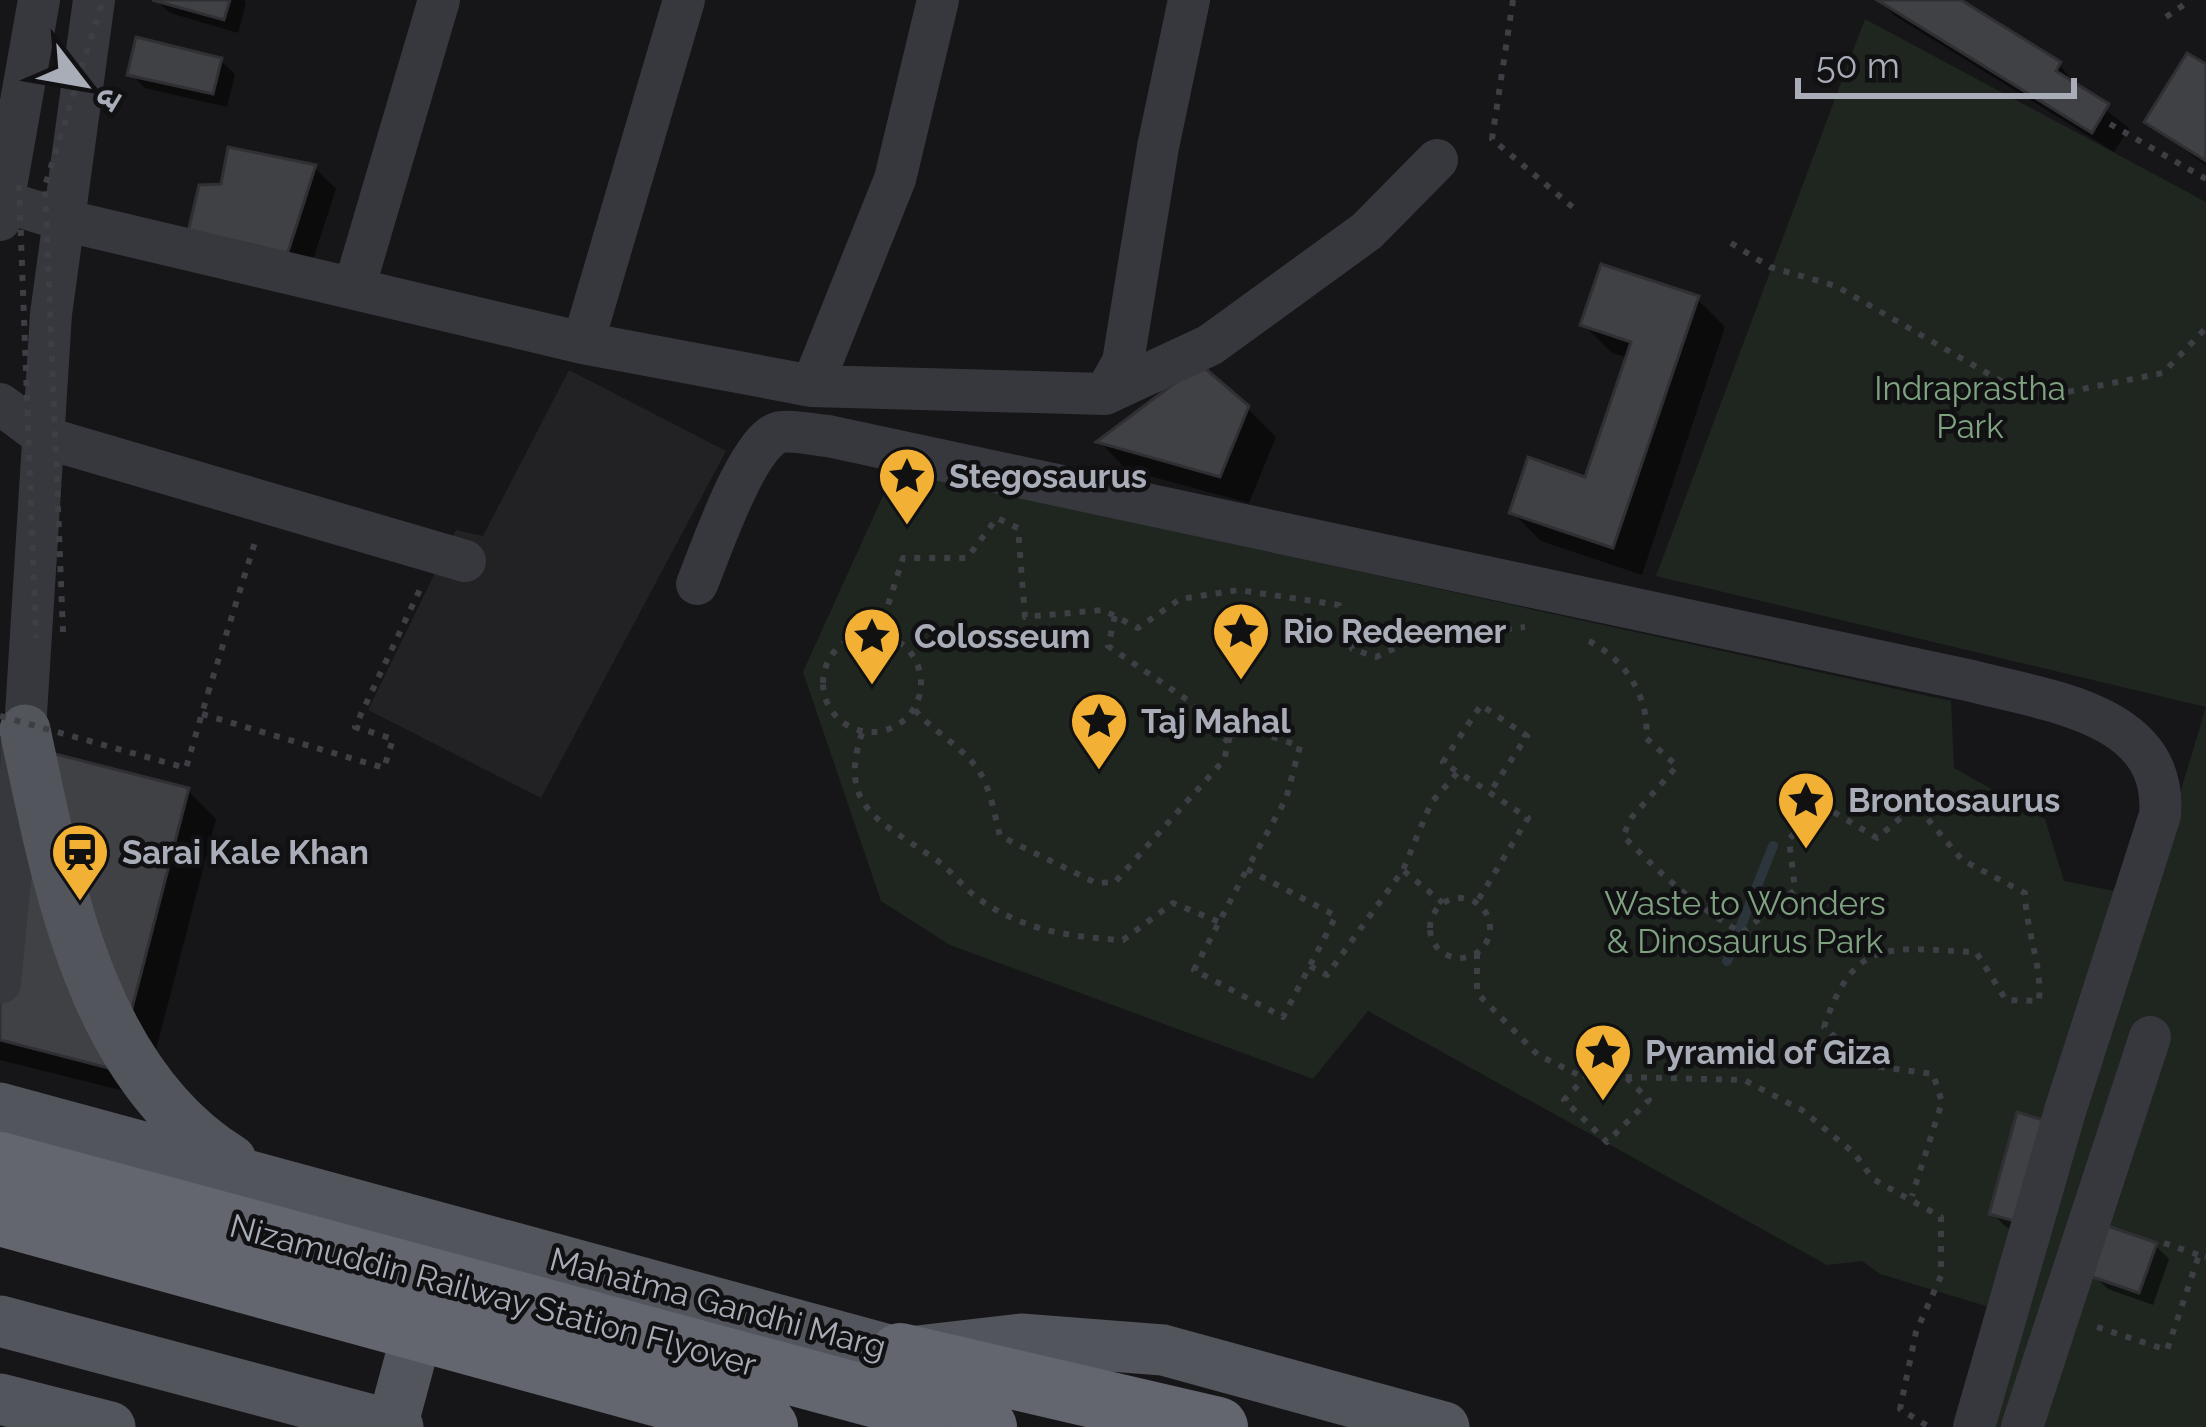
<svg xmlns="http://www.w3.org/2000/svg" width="2206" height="1427" viewBox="0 0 2206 1427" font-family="Raleway,'Noto Sans Devanagari',sans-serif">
  <rect width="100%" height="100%" fill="#161618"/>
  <path fill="#222225" d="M569 370 726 451 541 798 368 710 456 530 483 536Z"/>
  <path fill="#1e261f" d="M1865 19 2206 202V1427H1988L2206 707 1656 576Z
    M897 465 995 492 1951 701 1954 768 2045 819 2064 881 2115 891 1999 1310 1880 1274 1862 1261 1827 1265 1368 1011 1313 1079 950 945 881 901 803 672Z"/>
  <path fill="#0007" d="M156 0H244L246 3 238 33 170 13Z
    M1879 0H1955L2059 64 2079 89 2129 128 2114 152 1895 16Z
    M220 60 235 74 227 107 145 88 131 74Z
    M2206 68V166L2148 122Z
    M315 168 336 189 308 275 212 252Z
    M1697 299 1725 327 1642 575 1541 541 1512 512 1587 481 1629 358 1612 353 1584 325Z
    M1247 408 1276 437 1249 503 1127 470 1100 442Z
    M0 743 188 791 216 819 144 1096 0 1060Z
    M2055 1136 2028 1234 2006 1227 1992 1213Z
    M2155 1245 2169 1259 2153 1305 2108 1289 2093 1275Z"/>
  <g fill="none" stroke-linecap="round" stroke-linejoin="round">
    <path stroke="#2c353c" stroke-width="10" d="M1727 961 1773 846"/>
  </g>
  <path fill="#404145" stroke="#303034" stroke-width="3" d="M152 0H230L224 20Z
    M1877 0H1961L2061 62 2056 71 2109 104 2092 133Z
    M136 37 222 58 213 94 127 75Z
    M2187 53 2206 64V161L2144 122Z
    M228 147 316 165 287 255 188 232 199 185 221 184Z
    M1601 264 1699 296 1613 548 1509 513 1528 457 1585 477 1631 342 1580 325Z
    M1200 364 1249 406 1220 477 1096 442Z
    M0 740 189 788 116 1070 0 1040Z
    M2017 1112 2043 1120 2014 1221 1989 1214Z
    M2108 1226 2157 1243 2139 1293 2090 1276Z"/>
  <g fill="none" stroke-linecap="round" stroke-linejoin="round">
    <path stroke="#3d3f44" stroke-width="6" stroke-dasharray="6 9" stroke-linecap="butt" d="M1513 0 1492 139 1576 210
      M2166 17 2191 0
      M2110 124 2206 179
      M1731 243 1770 267 1836 286 2018 391 2057 394 2163 373 2206 328
      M1115 616 1108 646 1189 701 1228 742
      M879 633 903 558H967L997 518 1018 528 1025 617 1103 610 1138 628 1180 599 1239 590 1339 605 1352 649 1376 657 1413 640 1525 627
      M823 683a49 49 0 1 1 98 0a49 49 0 1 1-98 0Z
      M1589 641C1626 660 1650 698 1646 738L1677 766 1632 817 1623 836C1660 873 1696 907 1742 933L1795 890 1789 839 1822 805 1877 838 1916 805 1962 860 2025 893C2026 932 2042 963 2039 1001L2006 1000 1976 952C1892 949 1855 934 1824 1027L1866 1065 1933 1074 1942 1102 1912 1196
      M208 693 255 542
      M915 710C932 730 956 743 973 763 990 782 994 813 1000 836L1096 883 1115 882 1224 760 1233 724 1300 746 1286 799 1247 869
      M202 714 384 768 393 739 355 727 422 585
      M862 733C837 808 881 821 935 859 950 869 961 885 975 896 1020 930 1069 937 1123 940L1173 903 1219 922
      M1456 771 1443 762 1481 705 1527 736 1490 792
      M1247 869 1336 916 1283 1017 1194 970Z
      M1404 871 1443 903
      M1430 928a30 30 0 1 1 60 0a30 30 0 1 1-60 0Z
      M1477 953V993L1538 1055 1585 1078
      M1310 966 1327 975 1403 870 1431 803 1458 772 1528 818 1477 902
      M1605 1057 1649 1100 1607 1142 1564 1100Z
      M1626 1077 1744 1080 1802 1110 1854 1153 1873 1179 1941 1217V1276L1916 1332 1900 1409 1929 1427
      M2164 1243 2199 1255
      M2097 1327 2167 1350 2199 1255 2206 1257"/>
    <path stroke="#37383d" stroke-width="42" d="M2 201 63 220 583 343 812 386 1105 394 1210 345 1367 231 1437 160
      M0 220 39 0
      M355 285 439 0
      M583 343 684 0
      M812 386 895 179 938 0
      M1105 394 1123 362 1158 147 1189 0
      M0 404 46 438 465 561
      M697 584C710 553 749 436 781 432 795 430 814 435 828 436L1972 681C2047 701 2168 713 2160 815L2065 1111 1974 1427
      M0 983 25 730 51 314 94 0
      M2022 1427 2150 1037"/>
    <path stroke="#53555c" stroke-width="51" d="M25 730C57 880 90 1073 231 1160
      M0 1108 900 1353 1021 1339 1163 1350 1444 1427
      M0 1321 398 1427
      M0 1399 110 1427
      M392 1426 428 1293"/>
    <path stroke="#63666e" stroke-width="60" d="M900 1353 1218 1427
      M921 1410 987 1427"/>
    <path stroke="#3d3f44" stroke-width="6" stroke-dasharray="6 9" stroke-linecap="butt" d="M19 185 36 638
      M63 632 45 186 103 0
      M0 716 186 768 208 693"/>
    <path stroke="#63666e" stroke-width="60" d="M0 1162 921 1410
      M0 1216 768 1427"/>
  </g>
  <defs>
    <g id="sight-pin" transform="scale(3)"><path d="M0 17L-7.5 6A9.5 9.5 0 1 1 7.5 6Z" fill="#f2b134" stroke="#111113"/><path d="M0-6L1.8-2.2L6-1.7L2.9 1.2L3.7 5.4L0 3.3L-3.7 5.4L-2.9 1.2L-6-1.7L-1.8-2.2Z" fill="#111"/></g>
    <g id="station-pin" transform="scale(3)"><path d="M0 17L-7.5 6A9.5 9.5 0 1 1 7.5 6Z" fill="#f2b134" stroke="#111113"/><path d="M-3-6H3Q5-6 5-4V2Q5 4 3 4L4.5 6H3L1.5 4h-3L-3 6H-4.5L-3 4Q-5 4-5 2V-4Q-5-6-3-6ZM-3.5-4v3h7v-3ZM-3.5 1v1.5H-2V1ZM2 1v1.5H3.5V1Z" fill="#111"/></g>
  </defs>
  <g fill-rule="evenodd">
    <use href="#sight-pin" x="907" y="476"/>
    <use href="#sight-pin" x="1241" y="631"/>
    <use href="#sight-pin" x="872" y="636"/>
    <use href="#sight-pin" x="1099" y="721"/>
    <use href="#sight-pin" x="1806" y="800"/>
    <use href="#station-pin" x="80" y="852"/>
    <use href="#sight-pin" x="1603" y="1052"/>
  </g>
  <g text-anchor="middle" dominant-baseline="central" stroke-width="9" stroke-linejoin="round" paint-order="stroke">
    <g font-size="33" fill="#7fa381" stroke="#111113">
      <text x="1970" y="388">Indraprastha<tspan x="1970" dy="38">Park</tspan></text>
      <text x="1745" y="903">Waste to Wonders<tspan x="1745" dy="38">&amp; Dinosaurus Park</tspan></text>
    </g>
    <g font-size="33" font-weight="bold" fill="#a8adb8" stroke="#111113" text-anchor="start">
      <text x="949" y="476">Stegosaurus</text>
      <text x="1283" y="631">Rio Redeemer</text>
      <text x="914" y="636">Colosseum</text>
      <text x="1141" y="721">Taj Mahal</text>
      <text x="1848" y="800">Brontosaurus</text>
      <text x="122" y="852">Sarai Kale Khan</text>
      <text x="1645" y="1052">Pyramid of Giza</text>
    </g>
    <g font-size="33" fill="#a8adb8" stroke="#111113">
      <text transform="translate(493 1295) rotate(15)">Nizamuddin Railway Station Flyover</text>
      <text transform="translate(718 1303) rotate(15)">Mahatma Gandhi Marg</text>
    </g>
  </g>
  <g transform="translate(84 84) rotate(121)" stroke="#111113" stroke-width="9" paint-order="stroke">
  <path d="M0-9L21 45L0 30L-21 45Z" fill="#a8adb8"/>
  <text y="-18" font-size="33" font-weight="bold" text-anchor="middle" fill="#a8adb8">उ</text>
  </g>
  <path d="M1798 78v18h276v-18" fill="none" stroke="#a8adb8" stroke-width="6"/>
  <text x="1816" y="78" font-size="36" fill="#a8adb8" stroke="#111113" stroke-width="9" paint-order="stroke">50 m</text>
</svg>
